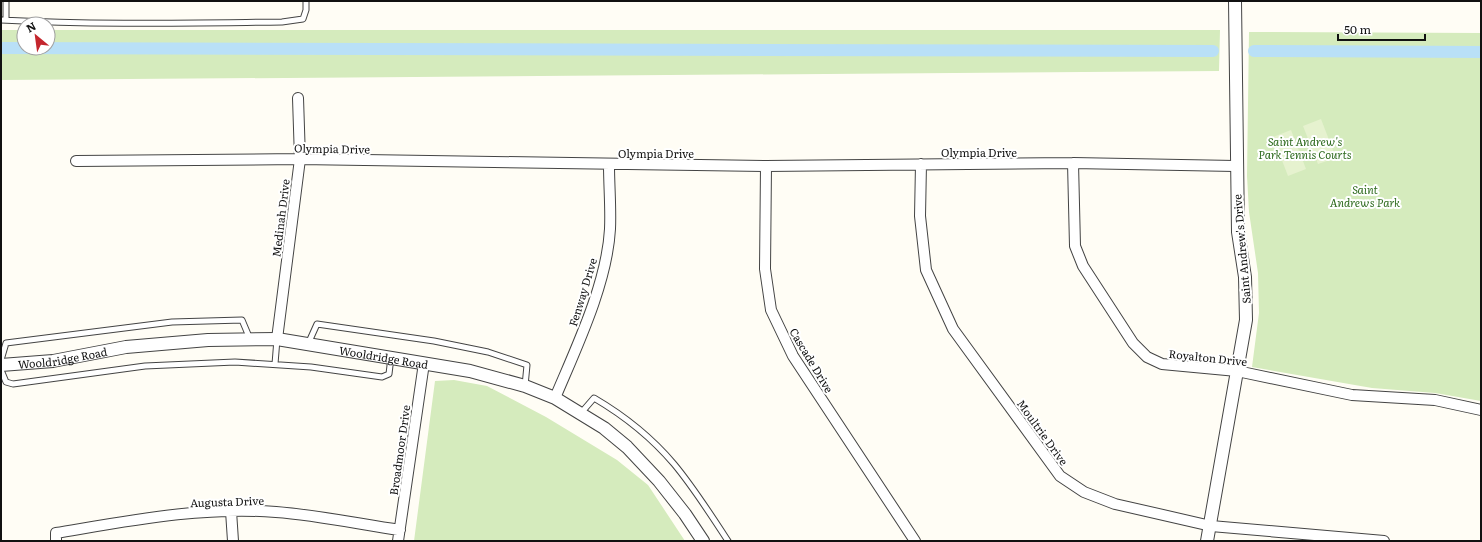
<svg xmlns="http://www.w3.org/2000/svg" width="1482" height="542" viewBox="0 0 1482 542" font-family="Literata,serif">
  <rect width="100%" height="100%" fill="#fffdf5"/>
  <path fill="#d5ebbd" d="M1 30H24V48H48V30H1220L1219 71 1 80Z
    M1249 32 1481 33V401L1435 393 1372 388 1252 367 1259 313 1258 273 1249 212 1247 176Z
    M454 380 487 386 546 417 617 460 648 485 685 541H414L435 381Z"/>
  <path fill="#e6f2cf" d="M1321 119 1336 158 1318 164 1303 126Z
    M1291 130 1306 169 1288 176 1273 137Z"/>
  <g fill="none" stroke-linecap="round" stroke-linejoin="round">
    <path stroke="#b9e0f7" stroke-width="12" d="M1 48 1213 51
      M1254 51 1481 52"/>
    <g stroke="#444" stroke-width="7">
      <path id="service" d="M1 20C95 25 188 23 282 22L303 19 306 10V1
        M6 20V1
        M308 344 317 324 434 341 488 352 527 365 525 386
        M1 360 6 343 172 322 242 320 250 339
        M275 364 277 339
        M1 370 6 382 13 384 145 366 235 362 311 367 382 377 389 374 391 357
        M581 413 594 398C623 415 652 438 674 464 694 488 711 515 728 541"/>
    </g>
    <g stroke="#444" stroke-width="12">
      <path id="minor" d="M76 161 300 159 766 166 1073 163 1235 166
        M1073 163 1075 246 1083 266 1133 343 1147 357 1162 364 1237 371 1352 395 1435 400 1481 410
        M921 164 920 216 926 270 953 329 1060 476 1084 492 1115 504 1211 526 1384 541
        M766 166 765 269 771 310 793 356 915 541
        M277 339 300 159 298 98
        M555 398C576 348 607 284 610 229 611 208 609 186 609 165
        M231 511 233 541
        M56 541V533C128 521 203 506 276 512 317 515 359 524 400 530
        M398 541 424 363"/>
    </g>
    <g stroke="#444" stroke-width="14">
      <g id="tertiary">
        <path id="s1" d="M1 365 53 361 126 347 208 340 277 339 470 371 525 386 555 398 604 428 627 447 659 481 685 514 703 541"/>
        <path d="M1207 541 1246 320 1245 277 1238 232 1235 1"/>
      </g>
    </g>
    <use href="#service" stroke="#fff" stroke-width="5"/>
    <use href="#minor" stroke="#fff" stroke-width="10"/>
    <use href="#tertiary" stroke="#fff" stroke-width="12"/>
  </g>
  <g text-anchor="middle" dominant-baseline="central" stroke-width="4" stroke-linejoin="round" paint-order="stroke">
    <g font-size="11" font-style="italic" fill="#2f6b1f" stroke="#fff">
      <text x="1305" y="141">Saint Andrew's<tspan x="1305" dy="13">Park Tennis Courts</tspan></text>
      <text x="1365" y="189">Saint<tspan x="1365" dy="13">Andrews Park</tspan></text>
    </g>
    <g font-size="11" fill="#111" stroke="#fff">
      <text transform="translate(332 148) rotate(1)">Olympia Drive</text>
      <text x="979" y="152">Olympia Drive</text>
      <text x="656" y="153">Olympia Drive</text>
      <text transform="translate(280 218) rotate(-83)">Medinah Drive</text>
      <text transform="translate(1241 249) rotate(-95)">Saint Andrew's Drive</text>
      <text transform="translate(582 292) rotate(-73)">Fenway Drive</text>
      <text stroke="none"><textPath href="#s1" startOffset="386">Wooldridge Road</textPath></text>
      <text stroke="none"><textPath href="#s1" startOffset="62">Wooldridge Road</textPath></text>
      <text transform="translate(1208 357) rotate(6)">Royalton Drive</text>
      <text transform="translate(812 360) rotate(59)">Cascade Drive</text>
      <text transform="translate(1043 432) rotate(54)">Moultrie Drive</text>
      <text transform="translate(399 450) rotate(-82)">Broadmoor Drive</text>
      <text transform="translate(227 501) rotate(-2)">Augusta Drive</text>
    </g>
  </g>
  <rect width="1482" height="542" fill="none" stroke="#111111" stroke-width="4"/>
  <g transform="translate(36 36) rotate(331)"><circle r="19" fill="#ffffff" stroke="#a0a0a0"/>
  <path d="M0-3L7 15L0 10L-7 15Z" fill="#c4262e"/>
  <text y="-6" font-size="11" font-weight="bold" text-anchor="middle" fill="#111111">N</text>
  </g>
  <path d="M1338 34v6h87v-6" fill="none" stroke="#111111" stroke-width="2"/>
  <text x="1344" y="34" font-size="12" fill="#111111" stroke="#ffffff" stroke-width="3" paint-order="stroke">50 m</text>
</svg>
